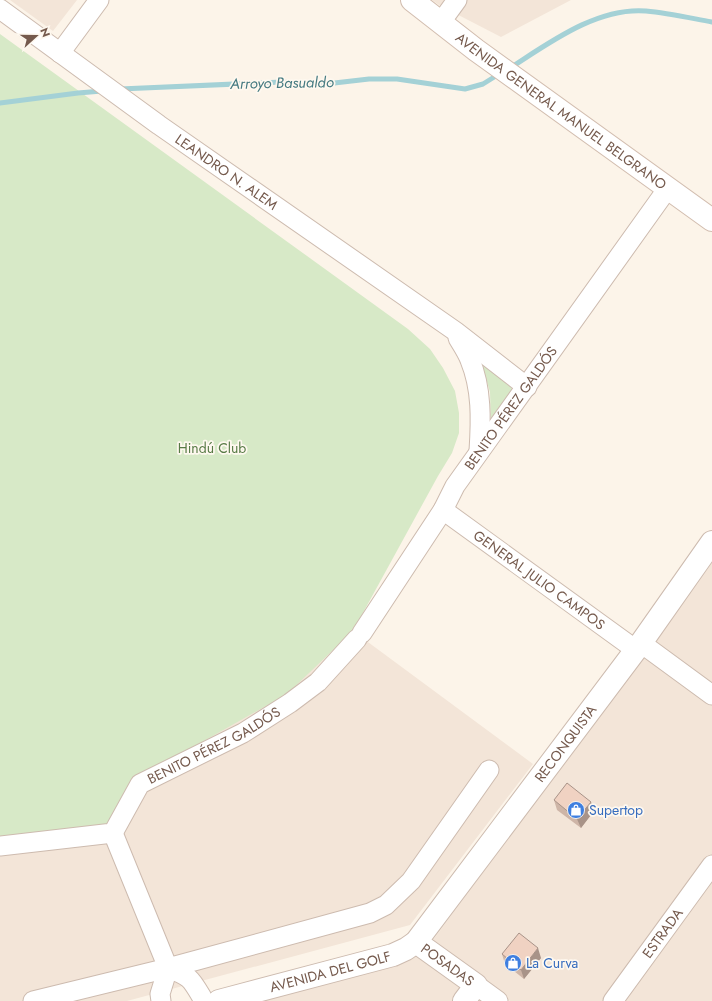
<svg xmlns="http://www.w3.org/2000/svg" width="712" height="1001" viewBox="0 0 712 1001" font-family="Jost,sans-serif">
  <rect width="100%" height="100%" fill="#fcf4e9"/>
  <path fill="#f3e5d8" d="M10 0H77L53 31Z
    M432 0H571L501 37 439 5Z
    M712 562V1001H510L430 944Z
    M353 631 533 764 410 925 127 1001H0V841L133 781Z
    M416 953 482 1001H264L405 962Z"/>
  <path fill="#d7e9c7" d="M0 34 408 329 430 349 443 368 455 391 459 413V433L452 453 438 476 353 631 287 694 133 781 111 826 0 841Z
    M480 358 510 384 513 392 491 424 490 392Z"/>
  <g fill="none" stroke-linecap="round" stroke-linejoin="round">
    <path stroke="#a4d1d6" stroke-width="5" d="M510 68C549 43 597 7 646 11 668 13 690 18 712 22
      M120 89 282 82 317 85 369 79H397L465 89 483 84 499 74
      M0 103 78 93 102 91"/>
    <g stroke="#cdbbaf" stroke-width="21">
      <g id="minor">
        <path id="s1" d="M0 9 159 125 455 331 527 387"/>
        <path d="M441 22 457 0"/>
        <path d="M60 53 99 0"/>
        <path d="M458 338C462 345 467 352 470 360 482 389 481 420 479 451"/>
        <path id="s2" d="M443 510 636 650"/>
        <path id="s3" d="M362 633 443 510 455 486 668 188"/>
        <path d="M641 643 712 695"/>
        <path d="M113 833 168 968 160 994 161 1001"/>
        <path id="s4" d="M0 846 113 833 140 784 243 733 290 703 318 682 357 639"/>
        <path d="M168 968C192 977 191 979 204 1001"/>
        <path d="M476 985 498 1001"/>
        <path d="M33 1001 168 968 370 913 386 905 411 881 489 770"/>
        <path id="s5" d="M613 1001 712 865"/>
      </g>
    </g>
    <g stroke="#cdbbaf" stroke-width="24">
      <g id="tertiary">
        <path id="s6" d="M416 942 476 985 464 1001"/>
        <path id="s7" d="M219 1001 393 955 406 949 416 942 641 643 712 542"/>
      </g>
    </g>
    <g stroke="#d2bdaf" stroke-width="24">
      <g id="secondary">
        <path id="s8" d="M412 0 476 50 712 220"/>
      </g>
    </g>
    <use href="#minor" stroke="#fff" stroke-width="19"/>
    <use href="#tertiary" stroke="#fff" stroke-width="22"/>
    <use href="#secondary" stroke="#fff" stroke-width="22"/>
  </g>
  <path fill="#ceb5a7" d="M554 800 594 811 581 828 557 810Z
    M502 954 541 958 524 979 505 964Z"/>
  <path fill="#a89388" d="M591 802 594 811 581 828 577 819Z
    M538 948 541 958 524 979 521 970Z"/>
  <path fill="#f0d2c2" stroke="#a89388" d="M567 783 591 802 577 819 554 800Z
    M519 933 538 948 521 970 502 954Z"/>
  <defs>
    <g id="shop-disc" transform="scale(0.9)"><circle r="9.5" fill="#3f7fe0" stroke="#fef8ef"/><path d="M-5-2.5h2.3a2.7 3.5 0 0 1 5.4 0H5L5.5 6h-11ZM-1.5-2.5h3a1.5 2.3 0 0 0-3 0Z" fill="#fff"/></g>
  </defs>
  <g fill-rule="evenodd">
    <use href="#shop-disc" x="576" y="810"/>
    <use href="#shop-disc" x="513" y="963"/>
  </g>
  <g text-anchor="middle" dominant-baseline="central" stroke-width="3.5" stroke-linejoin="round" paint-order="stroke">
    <g font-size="14" fill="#755a4d" stroke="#fef8ef">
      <text stroke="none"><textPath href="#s8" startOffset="186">AVENIDA GENERAL MANUEL BELGRANO</textPath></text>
      <text stroke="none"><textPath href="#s1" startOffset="279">LEANDRO N. ALEM</textPath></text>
      <text stroke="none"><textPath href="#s3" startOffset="270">BENITO PÉREZ GALDÓS</textPath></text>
      <text stroke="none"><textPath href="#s2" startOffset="119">GENERAL JULIO CAMPOS</textPath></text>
      <text stroke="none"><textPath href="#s7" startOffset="455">RECONQUISTA</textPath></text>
      <text stroke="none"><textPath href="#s4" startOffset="253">BENITO PÉREZ GALDÓS</textPath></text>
      <text stroke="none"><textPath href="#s5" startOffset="84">ESTRADA</textPath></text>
      <text stroke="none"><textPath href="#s6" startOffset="39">POSADAS</textPath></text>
      <text stroke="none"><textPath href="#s7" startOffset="115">AVENIDA DEL GOLF</textPath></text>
    </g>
    <g font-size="14" fill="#577a45" stroke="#fef8ef">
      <text x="212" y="448">Hindú Club</text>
    </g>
    <g font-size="14" fill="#366cbe" stroke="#fef8ef" text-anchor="start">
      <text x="589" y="810">Supertop</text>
      <text x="526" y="963">La Curva</text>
    </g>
    <g font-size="15" font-style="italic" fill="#447980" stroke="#fef8ef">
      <text transform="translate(282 83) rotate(-1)">Arroyo Basualdo</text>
    </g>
  </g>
  <g transform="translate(36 36) rotate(69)" stroke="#fef8ef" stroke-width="3" paint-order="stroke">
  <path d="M0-3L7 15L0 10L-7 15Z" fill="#755a4d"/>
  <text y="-6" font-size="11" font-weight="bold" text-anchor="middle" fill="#755a4d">N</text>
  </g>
</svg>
